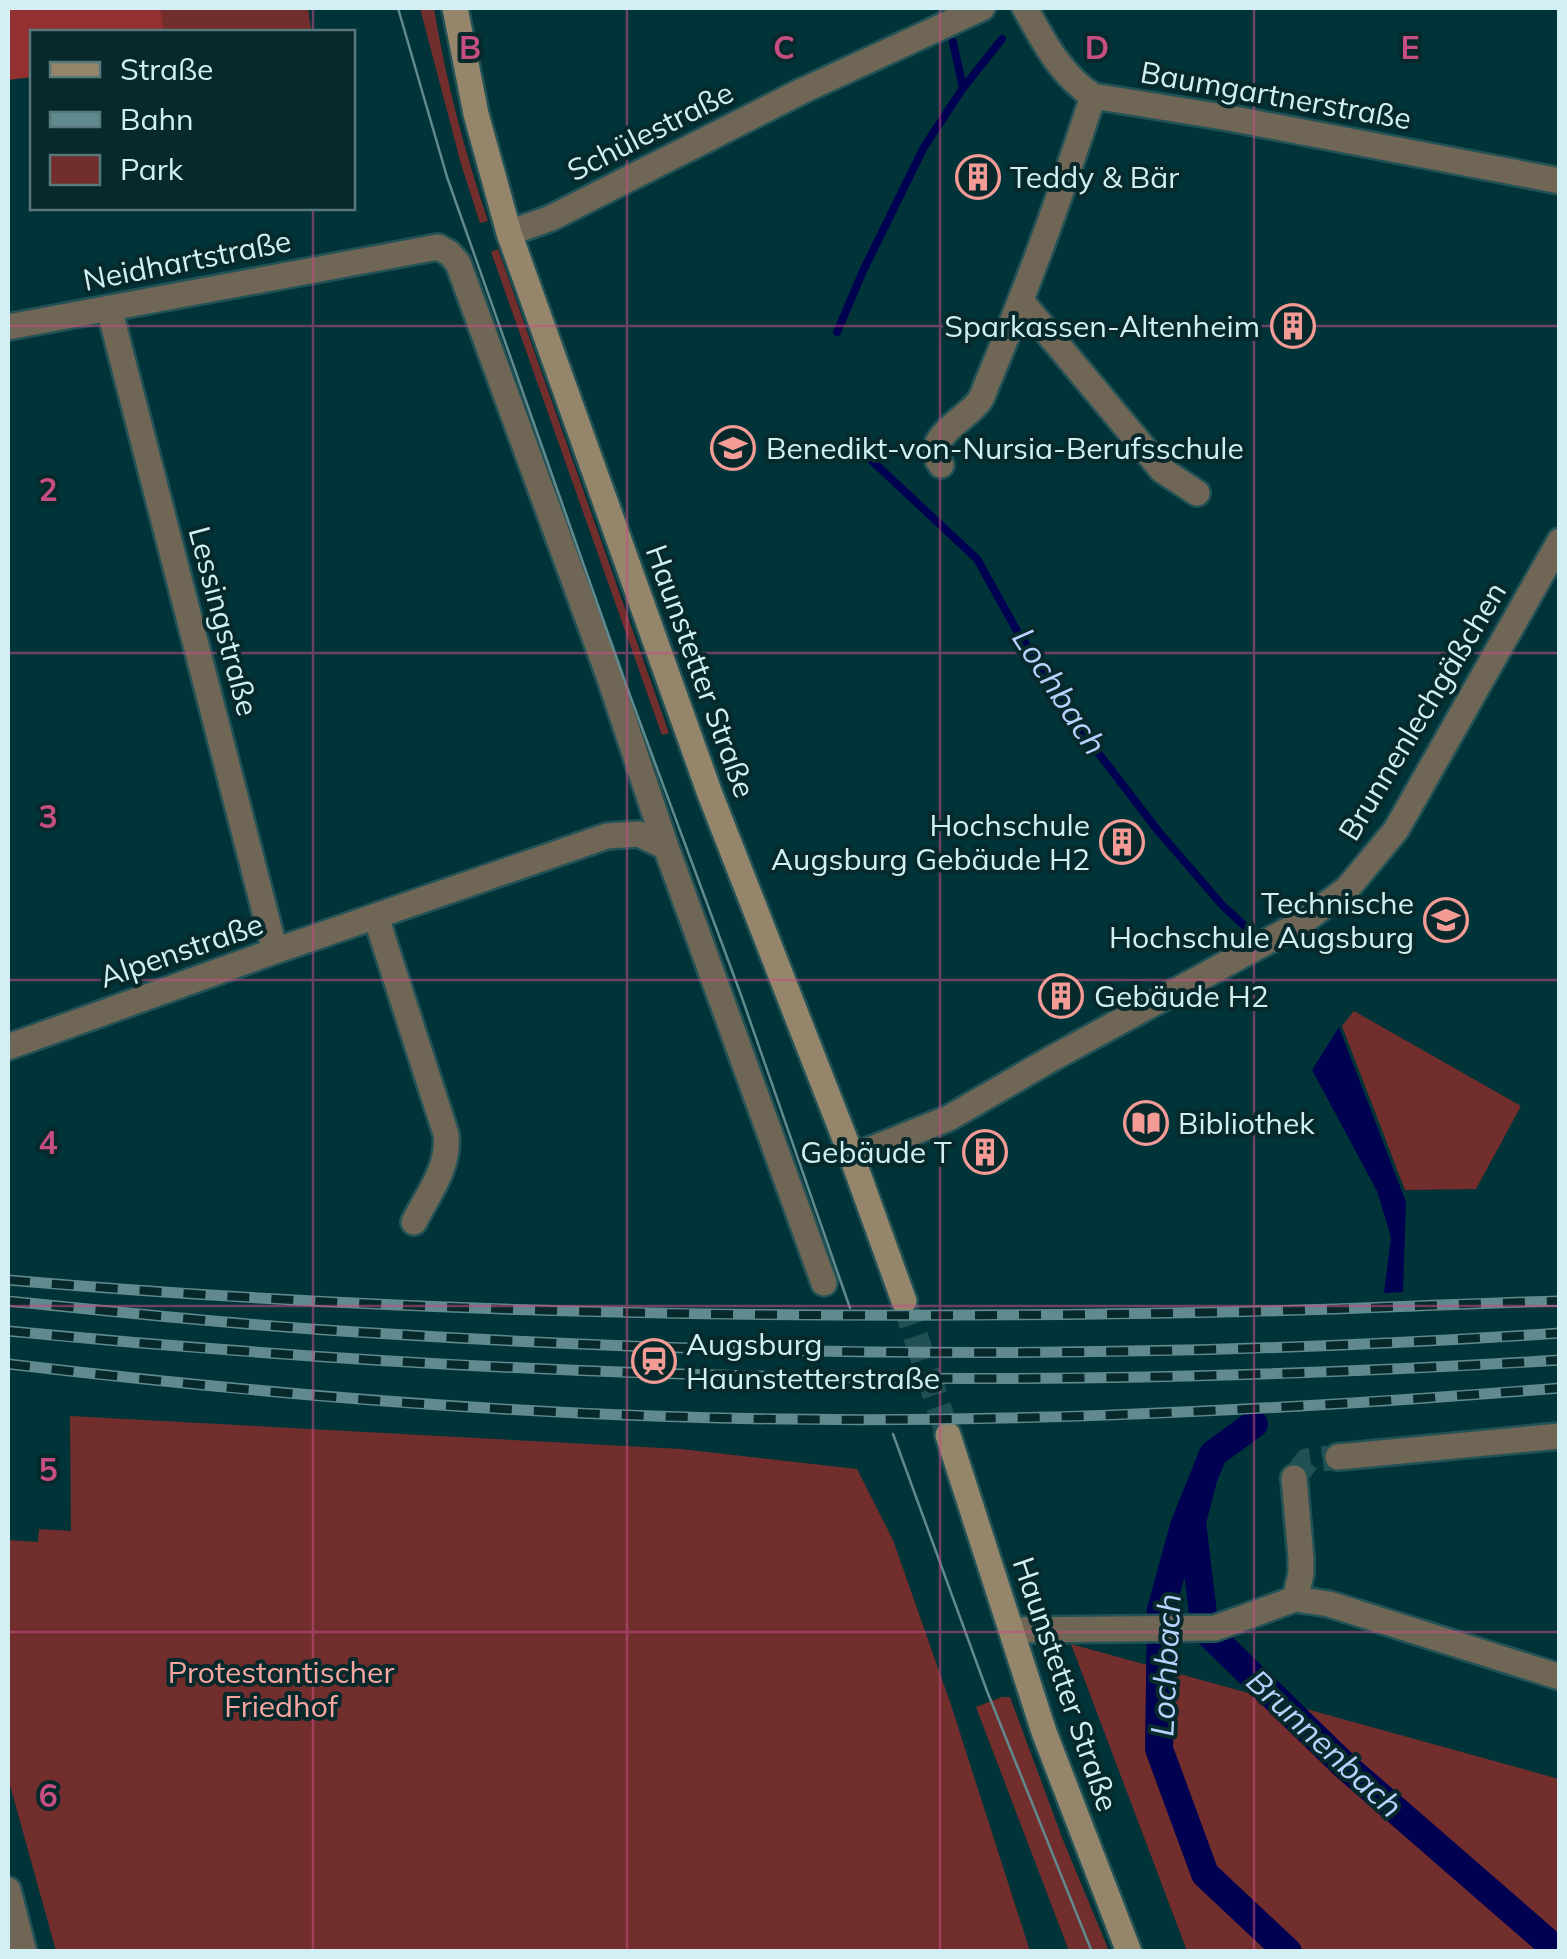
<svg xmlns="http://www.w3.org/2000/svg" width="1567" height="1959" viewBox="0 0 1567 1959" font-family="Mulish,sans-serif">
  <rect width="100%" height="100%" fill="#003438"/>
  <path fill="#722e2d" d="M28 8H308L311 29 286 32H33Z
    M420 8H434C446 81 464 150 488 221L480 223 461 164Z
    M498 249 669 733 662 735 491 252Z
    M1354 1011 1521 1106 1476 1189 1405 1190 1342 1026Z
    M70 1416 681 1449 857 1469 893 1540 951 1705 1030 1951H56L8 1778V1540L38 1542 39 1529 71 1531Z
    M1071 1644 1559 1779V1951H1187Z
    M1002 1697H1010L1063 1840 1109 1951H1069L976 1707Z"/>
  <path fill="#943031" d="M8 8H160L164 32H32V77L8 80Z"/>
  <path fill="#000251" d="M1339 1027 1406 1202 1403 1292 1384 1293 1391 1237 1377 1191 1312 1070Z"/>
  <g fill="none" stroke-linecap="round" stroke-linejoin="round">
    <path stroke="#000251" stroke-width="8" d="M953 42 963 88
      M837 332 863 271 924 147 963 88 1002 39
      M869 458 977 559 1016 629 1093 746 1159 832 1223 906 1247 928"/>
    <path stroke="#000251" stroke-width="28" d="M1254 1424 1213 1454 1184 1526 1161 1610 1159 1749 1205 1874 1288 1952
      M1202 1484 1192 1522 1205 1630 1344 1765 1559 1952"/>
    <path stroke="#205054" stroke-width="25" stroke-dasharray="25 12" stroke-linecap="butt" d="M1294 1478 1307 1461 1338 1457"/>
    <path stroke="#205054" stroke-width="25" stroke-dasharray="25 12" stroke-linecap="butt" d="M904 1301 948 1435"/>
    <g stroke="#225256" stroke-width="30">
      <path id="street" d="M1025 8C1043 40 1060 75 1093 96L1229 118 1560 181
        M509 233 551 218 802 91 982 8
        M1022 302 1162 470 1197 493
        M109 308 275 951
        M8 327 438 247 449 253 458 263 609 676 666 847 824 1283
        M941 465C921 437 967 420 980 400 984 394 986 385 989 379 1028 286 1062 192 1093 96
        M376 917 446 1134C450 1167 428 1194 414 1222
        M8 1047 275 951 607 836 639 834 666 847
        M852 1157 949 1118 1051 1059 1301 923 1347 889 1396 830 1560 541
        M1338 1457 1560 1436
        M1294 1478 1301 1558V1574L1295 1599
        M1012 1630 1215 1628 1295 1599 1329 1604 1560 1677
        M8 1890 24 1952"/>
    </g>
    <g stroke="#225256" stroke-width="30">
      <path id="secondary" d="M455 8 476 114 509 233 710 794 852 1157 904 1301
        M948 1435 1044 1732 1129 1952"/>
    </g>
    <use href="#street" stroke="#6f6655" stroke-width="25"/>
    <use href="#secondary" stroke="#95866b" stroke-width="25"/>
    <path stroke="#608a8e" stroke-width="2.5" d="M398 8 447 177 625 682 741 995 850 1308
      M893 1434 987 1691 1092 1952"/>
    <g stroke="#608a8e" stroke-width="11">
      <path id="rail" d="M8 1280C412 1315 818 1320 1224 1312 1336 1310 1448 1304 1560 1301
        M8 1301C129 1313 251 1326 373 1333 768 1358 1165 1360 1560 1333
        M8 1331C523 1381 1042 1393 1560 1360
        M8 1364C222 1389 438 1409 654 1416 956 1427 1258 1412 1560 1388"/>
    </g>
    <use href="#rail" stroke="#07292c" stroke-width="8" stroke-dasharray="22" stroke-linecap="butt"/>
  </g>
  <path fill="none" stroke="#c64e81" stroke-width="2.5" stroke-opacity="0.55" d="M313 8V32M627 8V1952M940 8V1952M1254 8V1952M313 208V1952M8 326H1560M8 653H1560M8 980H1560M8 1306H1560M8 1632H1560"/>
  <defs>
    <g id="building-ring" transform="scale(2.25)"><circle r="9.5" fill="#07292c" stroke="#f59b96" stroke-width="1.5"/><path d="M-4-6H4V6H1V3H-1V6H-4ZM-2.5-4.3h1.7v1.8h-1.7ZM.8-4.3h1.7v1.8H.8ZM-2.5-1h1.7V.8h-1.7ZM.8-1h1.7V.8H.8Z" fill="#f59b96"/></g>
    <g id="school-ring" transform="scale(2.25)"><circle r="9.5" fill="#07292c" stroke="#f59b96" stroke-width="1.5"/><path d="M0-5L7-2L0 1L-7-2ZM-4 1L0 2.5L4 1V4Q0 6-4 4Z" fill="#f59b96"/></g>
    <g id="university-ring" transform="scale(2.25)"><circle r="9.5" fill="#07292c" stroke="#f59b96" stroke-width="1.5"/><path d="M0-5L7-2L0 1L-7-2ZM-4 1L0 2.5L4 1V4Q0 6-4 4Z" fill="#f59b96"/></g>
    <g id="library-ring" transform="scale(2.25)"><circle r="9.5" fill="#07292c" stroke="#f59b96" stroke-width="1.5"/><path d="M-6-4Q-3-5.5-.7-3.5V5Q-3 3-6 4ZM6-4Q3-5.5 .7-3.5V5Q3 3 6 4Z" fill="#f59b96"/></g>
    <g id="station-ring" transform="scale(2.25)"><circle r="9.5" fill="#07292c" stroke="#f59b96" stroke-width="1.5"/><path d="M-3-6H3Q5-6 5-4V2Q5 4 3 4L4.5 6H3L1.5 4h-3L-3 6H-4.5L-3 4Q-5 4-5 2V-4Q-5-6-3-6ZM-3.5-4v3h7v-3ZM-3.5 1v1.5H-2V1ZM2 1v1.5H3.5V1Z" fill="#f59b96"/></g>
  </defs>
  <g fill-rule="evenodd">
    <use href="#building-ring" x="978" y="177"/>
    <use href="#building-ring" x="1293" y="326"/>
    <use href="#school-ring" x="733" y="448"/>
    <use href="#building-ring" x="1122" y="842"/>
    <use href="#university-ring" x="1446" y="920"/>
    <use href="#building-ring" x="1061" y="996"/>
    <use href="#library-ring" x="1146" y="1123"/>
    <use href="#building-ring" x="985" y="1152"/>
    <use href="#station-ring" x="654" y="1361"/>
  </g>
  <g text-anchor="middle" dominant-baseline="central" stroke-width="8" stroke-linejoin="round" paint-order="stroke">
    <g font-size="30" fill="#d2f0f3" stroke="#07292c">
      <text transform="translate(1276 95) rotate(10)">Baumgartnerstraße</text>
      <text transform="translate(650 131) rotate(-27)">Schülestraße</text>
      <text transform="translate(187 260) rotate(-11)">Neidhartstraße</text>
      <text transform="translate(224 621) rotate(75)">Lessingstraße</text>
      <text transform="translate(701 671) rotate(70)">Haunstetter Straße</text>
      <text transform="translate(1422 711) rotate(-59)">Brunnenlechgäßchen</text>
      <text transform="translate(181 950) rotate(-19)">Alpenstraße</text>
      <text transform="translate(1066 1684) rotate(71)">Haunstetter Straße</text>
    </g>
    <g font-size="30" fill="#d2f0f3" stroke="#07292c" text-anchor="start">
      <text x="1010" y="177">Teddy &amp; Bär</text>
      <text x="1260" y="326" text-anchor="end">Sparkassen-Altenheim</text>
      <text x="766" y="448">Benedikt-von-Nursia-Berufsschule</text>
      <text x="1090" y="825" text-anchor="end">Hochschule<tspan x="1090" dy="34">Augsburg Gebäude H2</tspan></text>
      <text x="1414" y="903" text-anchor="end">Technische<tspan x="1414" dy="34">Hochschule Augsburg</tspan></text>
      <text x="1094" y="996">Gebäude H2</text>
      <text x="1178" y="1123">Bibliothek</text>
      <text x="952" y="1152" text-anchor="end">Gebäude T</text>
      <text x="686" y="1344">Augsburg<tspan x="686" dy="34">Haunstetterstraße</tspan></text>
    </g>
    <g font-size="30" fill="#f9a6a1" stroke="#07292c">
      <text x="281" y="1672">Protestantischer<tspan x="281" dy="34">Friedhof</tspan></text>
    </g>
    <g font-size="32" font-style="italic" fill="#bad1fd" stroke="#07292c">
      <text transform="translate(1060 691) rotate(57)">Lochbach</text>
      <text transform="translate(1165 1665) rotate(-87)">Lochbach</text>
      <text transform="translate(1325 1743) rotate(43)">Brunnenbach</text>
    </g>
  </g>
  <g font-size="32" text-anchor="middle" font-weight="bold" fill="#c64e81" stroke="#07292c" stroke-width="8" stroke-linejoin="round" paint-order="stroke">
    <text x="470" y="59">B</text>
    <text x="784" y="59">C</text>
    <text x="1097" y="59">D</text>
    <text x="1410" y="59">E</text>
    <text x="48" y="501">2</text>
    <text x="48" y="828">3</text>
    <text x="48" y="1154">4</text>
    <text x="48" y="1481">5</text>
    <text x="48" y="1807">6</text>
  </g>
  <rect width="1567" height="1959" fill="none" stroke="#d2f0f3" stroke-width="20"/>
  <rect x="30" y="30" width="325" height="180" fill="#07292c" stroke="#58797c" stroke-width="2.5"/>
  <rect x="50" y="62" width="50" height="15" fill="#95866b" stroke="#58797c" stroke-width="2.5"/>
  <text x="120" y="80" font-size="30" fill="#d2f0f3">Straße</text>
  <rect x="50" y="112" width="50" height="15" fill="#608a8e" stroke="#58797c" stroke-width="2.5"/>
  <text x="120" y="130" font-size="30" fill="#d2f0f3">Bahn</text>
  <rect x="50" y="155" width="50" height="30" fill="#722e2d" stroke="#58797c" stroke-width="2.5"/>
  <text x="120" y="180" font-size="30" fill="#d2f0f3">Park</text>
</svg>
